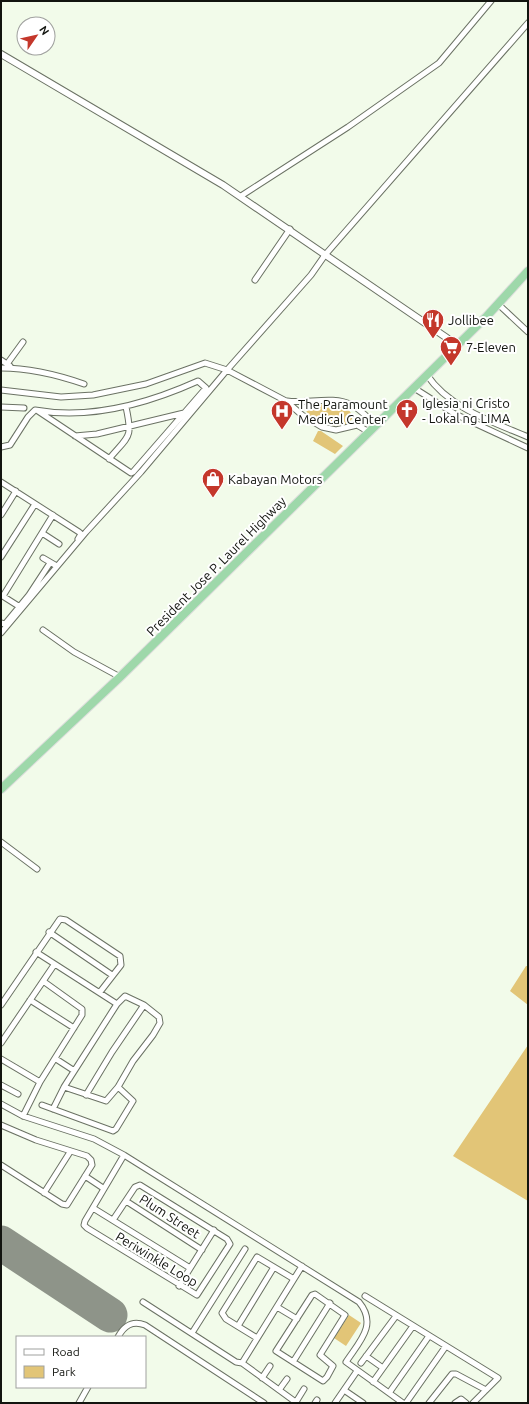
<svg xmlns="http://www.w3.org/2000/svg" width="529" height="1404" viewBox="0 0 529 1404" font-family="Ubuntu,sans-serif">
  <rect width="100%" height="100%" fill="#f2fbea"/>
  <path fill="#e2c577" d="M306 406C318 404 353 400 352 419 340 434 313 424 305 409Z
    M318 431H321L343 446 335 454 313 441Z
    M526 966H528V1005L510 991Z
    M528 1045V1201L453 1156Z
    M349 1315 361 1323 346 1346 334 1338Z"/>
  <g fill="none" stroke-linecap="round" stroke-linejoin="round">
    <path stroke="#8e9489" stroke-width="35" d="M1 1243 110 1315"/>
    <g stroke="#6b7264" stroke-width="7">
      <path id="minor" d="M241 196 348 127 439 63 491 1
        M255 280 290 229
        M498 304 528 332
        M1 360 10 366
        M7 364 23 342
        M1 368C28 368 58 375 84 384
        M427 375C449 408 493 422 528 437
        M414 388 455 414 528 448
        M1 390 61 397 93 395 146 384 205 363 227 370 286 401 302 415 322 427 336 430 357 425 369 432
        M287 401C307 404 333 395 352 405 361 410 368 418 376 425
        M1 407 24 408
        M75 436 97 434 184 413
        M1 447 10 445 28 417 35 410C90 420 147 404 198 381L206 388 133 472 131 473 38 411
        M109 459C129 435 133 439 126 407
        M1 482 79 532 81 534 78 539
        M1 515 16 491
        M42 533 59 544
        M1 557 35 504
        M43 558 55 565
        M1 595 20 607
        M3 596 53 515
        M1 623 5 624 29 595 50 563
        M43 630 74 652 120 677
        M1 633 86 532 141 472 227 370 311 275 325 255 528 23
        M1 842 37 869
        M49 932 112 975
        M36 952 117 1004
        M125 996 144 1005 159 1017 160 1023 153 1035 133 1061 118 1087 106 1101 64 1087 117 1004Z
        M30 1000 74 1028
        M1 1005 60 919 66 920 120 956 121 965 100 992
        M1 1043 54 965
        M1 1059 40 1082
        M56 1059 73 1070
        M1 1085 18 1094
        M86 1095 112 1052 144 1005
        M1 1104 23 1116 94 1139 124 1155 359 1302C378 1325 359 1342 346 1362L403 1403
        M42 1105 113 1131 116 1129 133 1101 118 1087
        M53 1109 64 1087
        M23 1116 40 1082 82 1015V1009L43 981
        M1 1125 36 1140 87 1156 91 1160 92 1165 67 1205 62 1204 1 1165
        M85 1176 103 1188
        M44 1193 70 1152
        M126 1201 202 1250
        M93 1208 190 1268
        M113 1220 135 1187 140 1185 227 1239 230 1244 197 1295 87 1228 84 1225 85 1221 124 1155
        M179 1286 214 1230
        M315 1294 345 1315 320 1355 333 1366 327 1377 323 1381 276 1351 312 1295Z
        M365 1296 498 1378 473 1403
        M143 1302 236 1362 242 1363
        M277 1307 297 1319
        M238 1326 274 1267
        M192 1333 245 1249
        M118 1337C124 1326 132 1320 145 1325L264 1403
        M257 1338 226 1319 222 1313 257 1257 294 1279
        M366 1356 383 1368
        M293 1362 330 1303
        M361 1363 396 1316
        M262 1378 270 1366
        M373 1382 413 1326
        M279 1390 287 1379
        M344 1390 363 1403
        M389 1393 429 1336
        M296 1402 304 1389
        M79 1403 88 1387
        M297 1403 242 1363 302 1266
        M315 1403 317 1400
        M335 1403 357 1371
        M406 1403 446 1346
        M429 1403 452 1374H456L486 1390
        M455 1403 461 1399 466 1403"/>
    </g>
    <g stroke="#6b7264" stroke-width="8">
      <path id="tertiary" d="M1 54 223 185 447 338 456 346"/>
    </g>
    <g stroke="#dededd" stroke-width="10">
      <path id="trunk" d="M1 789 120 677 487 316 528 271"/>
    </g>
    <use href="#minor" stroke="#fff" stroke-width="5"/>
    <use href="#tertiary" stroke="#fff" stroke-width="6"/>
    <use href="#trunk" stroke="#9ed8aa" stroke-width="8"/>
  </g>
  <defs>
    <g id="restaurant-pin" transform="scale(1.15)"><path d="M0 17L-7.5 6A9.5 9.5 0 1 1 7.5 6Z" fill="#c4372b" stroke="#fff"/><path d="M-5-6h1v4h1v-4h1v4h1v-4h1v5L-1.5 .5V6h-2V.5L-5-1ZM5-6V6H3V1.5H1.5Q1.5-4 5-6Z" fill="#fff"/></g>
    <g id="supermarket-pin" transform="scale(1.15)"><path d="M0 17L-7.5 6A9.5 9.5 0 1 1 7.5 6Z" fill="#c4372b" stroke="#fff"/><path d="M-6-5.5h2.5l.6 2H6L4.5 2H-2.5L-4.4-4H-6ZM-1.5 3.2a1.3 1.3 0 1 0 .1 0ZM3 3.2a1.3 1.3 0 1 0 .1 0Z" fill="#fff"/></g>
    <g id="church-pin" transform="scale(1.15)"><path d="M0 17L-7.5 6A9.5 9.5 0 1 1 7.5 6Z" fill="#c4372b" stroke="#fff"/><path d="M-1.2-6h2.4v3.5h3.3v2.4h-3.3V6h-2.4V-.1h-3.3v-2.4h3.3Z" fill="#fff"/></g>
    <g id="hospital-pin" transform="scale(1.15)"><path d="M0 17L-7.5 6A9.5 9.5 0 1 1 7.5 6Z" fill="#c4372b" stroke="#fff"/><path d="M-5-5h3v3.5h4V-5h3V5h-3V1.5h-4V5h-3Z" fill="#fff"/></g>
    <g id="shop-pin" transform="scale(1.15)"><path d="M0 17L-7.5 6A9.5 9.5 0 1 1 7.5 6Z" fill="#c4372b" stroke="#fff"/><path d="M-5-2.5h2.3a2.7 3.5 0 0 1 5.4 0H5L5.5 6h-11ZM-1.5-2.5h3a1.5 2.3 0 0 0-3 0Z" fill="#fff"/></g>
  </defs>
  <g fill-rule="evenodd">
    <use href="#restaurant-pin" x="433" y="320"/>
    <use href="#supermarket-pin" x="451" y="347"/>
    <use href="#church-pin" x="407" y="410"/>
    <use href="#hospital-pin" x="282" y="411"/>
    <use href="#shop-pin" x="213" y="479"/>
  </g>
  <g text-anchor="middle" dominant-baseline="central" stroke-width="4" stroke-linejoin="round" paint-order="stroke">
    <g font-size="13" fill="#12140f" stroke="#fff" text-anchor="start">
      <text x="448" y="320">Jollibee</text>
      <text x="466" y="347">7-Eleven</text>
      <text x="422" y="403">Iglesia ni Cristo<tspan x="422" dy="15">- Lokal ng LIMA</tspan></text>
      <text x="298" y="404">The Paramount<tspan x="298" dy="15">Medical Center</tspan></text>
      <text x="228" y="479">Kabayan Motors</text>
    </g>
    <g font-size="13" fill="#12140f" stroke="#fff">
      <text transform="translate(216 566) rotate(-45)">President Jose P. Laurel Highway</text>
      <text transform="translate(170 1216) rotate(33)">Plum Street</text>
      <text transform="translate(157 1259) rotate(31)">Periwinkle Loop</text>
    </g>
  </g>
  <rect width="529" height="1404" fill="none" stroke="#12140f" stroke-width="4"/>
  <rect x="16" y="1336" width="130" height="52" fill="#ffffff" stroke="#a0a19f"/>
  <rect x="24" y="1349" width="20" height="6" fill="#ffffff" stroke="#a0a19f"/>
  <text x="52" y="1356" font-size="12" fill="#12140f">Road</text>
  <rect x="24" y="1366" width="20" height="12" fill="#e2c577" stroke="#a0a19f"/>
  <text x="52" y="1376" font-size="12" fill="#12140f">Park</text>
  <g transform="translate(36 36) rotate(56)"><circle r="19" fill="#ffffff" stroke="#a0a19f"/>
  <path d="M0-3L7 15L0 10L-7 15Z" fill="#c4372b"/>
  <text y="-6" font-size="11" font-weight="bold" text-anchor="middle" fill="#12140f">N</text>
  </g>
</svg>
